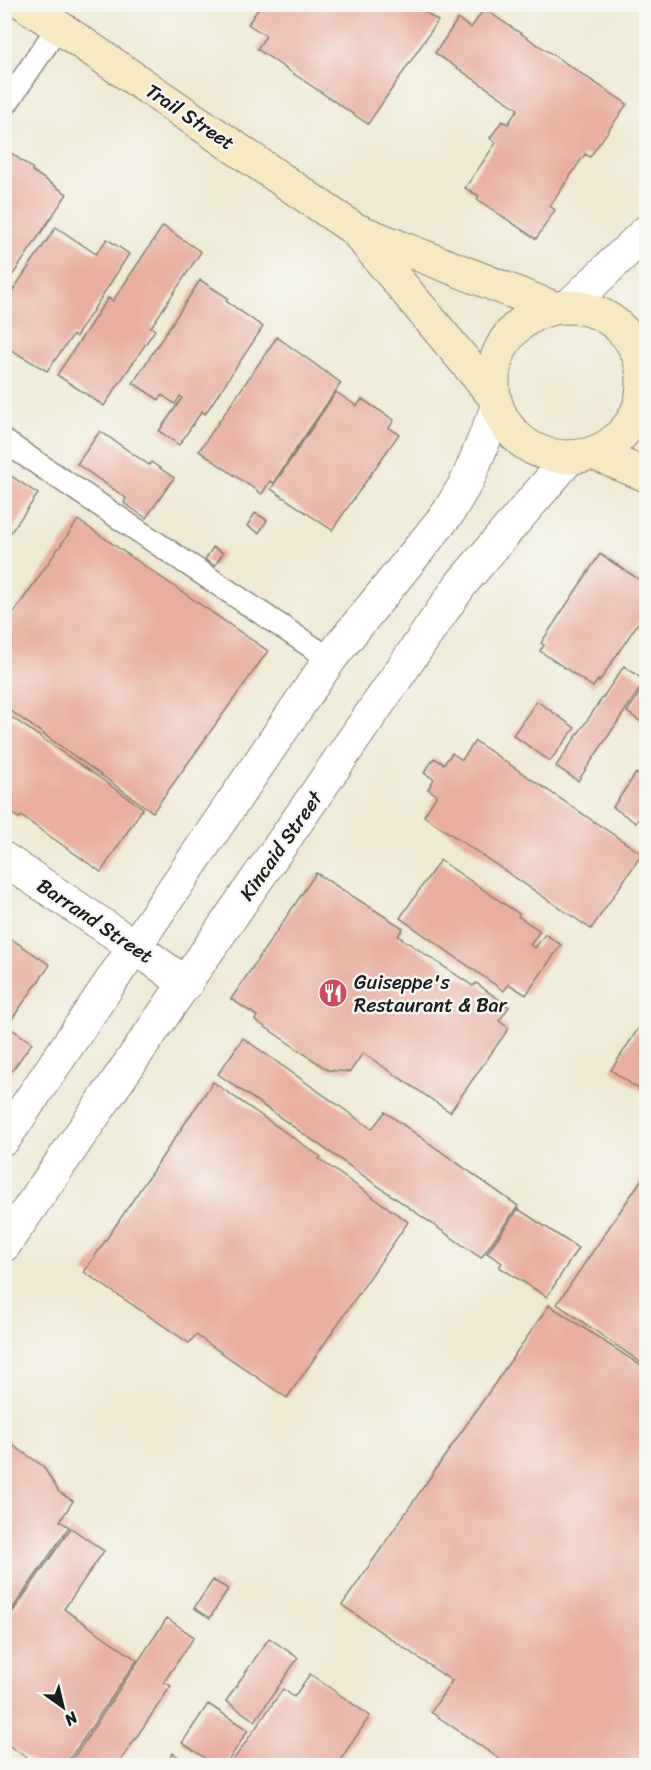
<svg xmlns="http://www.w3.org/2000/svg" width="651" height="1770" viewBox="0 0 651 1770" font-family="Sriracha,sans-serif">
  <rect width="100%" height="100%" fill="#f6f6f2"/>
  <filter id="ink" filterUnits="userSpaceOnUse"><feTurbulence type="fractalNoise" baseFrequency=".0167" numOctaves="2"/><feDisplacementMap in="SourceGraphic" scale="12" xChannelSelector="R" yChannelSelector="G"/><feConvolveMatrix kernelMatrix="1 2 1 2 8 2 1 2 1" color-interpolation-filters="sRGB"/></filter>
  <filter id="wash" filterUnits="userSpaceOnUse"><feTurbulence type="fractalNoise" baseFrequency=".008" numOctaves="4" result="noise"/><feDisplacementMap in="SourceGraphic" scale="24" xChannelSelector="R" yChannelSelector="G"/><feGaussianBlur stdDeviation="1.35" result="paint"/><feColorMatrix in="noise" values="0 0 0 0 0 0 0 0 0 0 0 0 0 0 0 0 0 1.4 0 .05"/><feComposite in="paint" operator="in"/></filter>
  <g filter="url(#wash)">
    <rect width="100%" height="100%" fill="#eeead5"/>
    <g id="blocks">
      <path fill="#e8ae9f" d="M261 5H430L425 12 438 21 368 124 257 49 266 36 248 24Z
        M484 9 627 104 590 157 585 154 550 206 555 210 536 239 477 199 479 196 465 188 496 143 490 138 502 121 508 124 518 109 435 53 458 19 471 28Z
        M7 150 33 169 32 171 67 194 4 288V153Z
        M163 226 201 252 151 327 155 330 104 406 57 375 108 298 113 301Z
        M56 227 96 254 107 239 129 254 76 337 73 335 47 371 4 346V303Z
        M200 280 228 298 226 301 263 327 205 414 202 411 179 445 159 431 182 398 180 396 175 404 162 395 159 400 133 383Z
        M277 337 341 383 273 483 270 481 262 494 199 451Z
        M336 392 357 406 362 399 394 420 389 428 399 434 332 530 271 489Z
        M100 431 149 465 151 462 174 478 146 518 124 503 126 498 77 464Z
        M4 471 38 494 4 542Z
        M255 513 267 520 259 533 247 526Z
        M78 520 268 651 153 812 4 706V627Z
        M213 547 223 553 215 566 205 560Z
        M600 554 646 584V611L599 682 598 680 593 687 540 651 544 645 541 643Z
        M624 666 645 681 578 781 556 766Z
        M646 683V725L627 712Z
        M537 701 575 728 550 761 513 735Z
        M4 712 143 808 101 872 21 816 19 818 4 808Z
        M475 741 642 854 591 929 424 816 437 795 428 789 434 779 424 773 434 758 444 764 452 753 462 760Z
        M636 773 646 780V807L636 823 613 807Z
        M440 860 519 914 518 916 540 931 530 945 535 948 545 934 561 945 526 995 509 984 504 991 400 918Z
        M316 873 403 928 398 936 473 986 476 983 509 1007 499 1021 509 1028 450 1112 363 1053 350 1072 328 1070 255 1020 257 1016 231 999Z
        M4 934 50 965 7 1026 32 1043 4 1082Z
        M646 1017V1094L611 1070Z
        M243 1038 372 1129 385 1112 518 1206 481 1258 218 1074Z
        M213 1082 321 1157 319 1159 408 1222 287 1398 196 1335 189 1343 84 1272Z
        M646 1173V1366L557 1304Z
        M518 1209 578 1248 547 1297 499 1267 502 1263 487 1253Z
        M549 1305 646 1369V1766H510L431 1712 452 1681 342 1605Z
        M4 1437 10 1440 8 1442 43 1466 59 1492 73 1501 60 1521 69 1527 4 1621Z
        M71 1528 104 1551 64 1609 137 1660 65 1766H39L4 1742V1624Z
        M213 1580 228 1589 210 1618 194 1608Z
        M167 1618 194 1637 164 1682 171 1686 117 1766H68Z
        M269 1638 298 1658 255 1721 226 1701Z
        M310 1674 370 1716 336 1766H229L283 1689 294 1697Z
        M208 1704 248 1730 225 1766H217L182 1743Z
        M173 1753 192 1766H165Z"/>
    </g>
  </g>
  <g filter="url(#ink)">
    <use href="#blocks" fill-opacity="0" stroke="#858378" stroke-width="1.5"/>
    <g fill="none" stroke-linecap="round" stroke-linejoin="round">
      <g stroke="#858378" stroke-width="25">
        <path id="lane" d="M4 107 58 27
          M4 441 330 659"/>
      </g>
      <g stroke="#858378" stroke-width="35">
        <path id="street" d="M568 307 646 232
          M641 363 646 350
          M4 859 134 946 186 984
          M4 1139 330 659 448 513 468 479 497 408
          M4 1245 461 584 570 457"/>
      </g>
      <g stroke="#858378" stroke-width="35">
        <path id="secondary" d="M25 4 354 229 554 308
          M356 231 493 395
          M493 382a75 75 0 1 1 150 0a75 75 0 1 1-150 0Z
          M593 453 646 475"/>
      </g>
      <use href="#lane" stroke="#fff" stroke-width="22"/>
      <use href="#street" stroke="#fff" stroke-width="33"/>
      <use href="#secondary" stroke="#f6e9c3" stroke-width="33"/>
    </g>
  </g>
  <defs>
    <g id="restaurant-disc" transform="scale(1.5)"><circle r="9.5" fill="#d1495b" stroke="#f6f6f2"/><path d="M-5-6h1v4h1v-4h1v4h1v-4h1v5L-1.5 .5V6h-2V.5L-5-1ZM5-6V6H3V1.5H1.5Q1.5-4 5-6Z" fill="#fff"/></g>
  </defs>
  <g fill-rule="evenodd">
    <use href="#restaurant-disc" x="333" y="993"/>
  </g>
  <g text-anchor="middle" dominant-baseline="central" stroke-width="5" stroke-linejoin="round" paint-order="stroke">
    <g font-size="20" fill="#1c1c1c" stroke="#f6f6f2">
      <text transform="translate(190 117) rotate(34)">Trail Street</text>
      <text transform="translate(281 846) rotate(-55)">Kincaid Street</text>
      <text transform="translate(95 921) rotate(34)">Barrand Street</text>
    </g>
    <g font-size="20" fill="#1c1c1c" stroke="#f6f6f2" text-anchor="start">
      <text x="354" y="982">Guiseppe's<tspan x="354" dy="23">Restaurant &amp; Bar</tspan></text>
    </g>
  </g>
  <rect width="651" height="1770" fill="none" stroke="#f6f6f2" stroke-width="24"/>
  <g transform="translate(63 1707) rotate(146)" stroke="#f6f6f2" stroke-width="4.5" paint-order="stroke">
  <path d="M0-4.5L10 22L0 15L-10 22Z" fill="#1c1c1c"/>
  <text y="-9" font-size="16" font-weight="bold" text-anchor="middle" fill="#1c1c1c">N</text>
  </g>
</svg>
